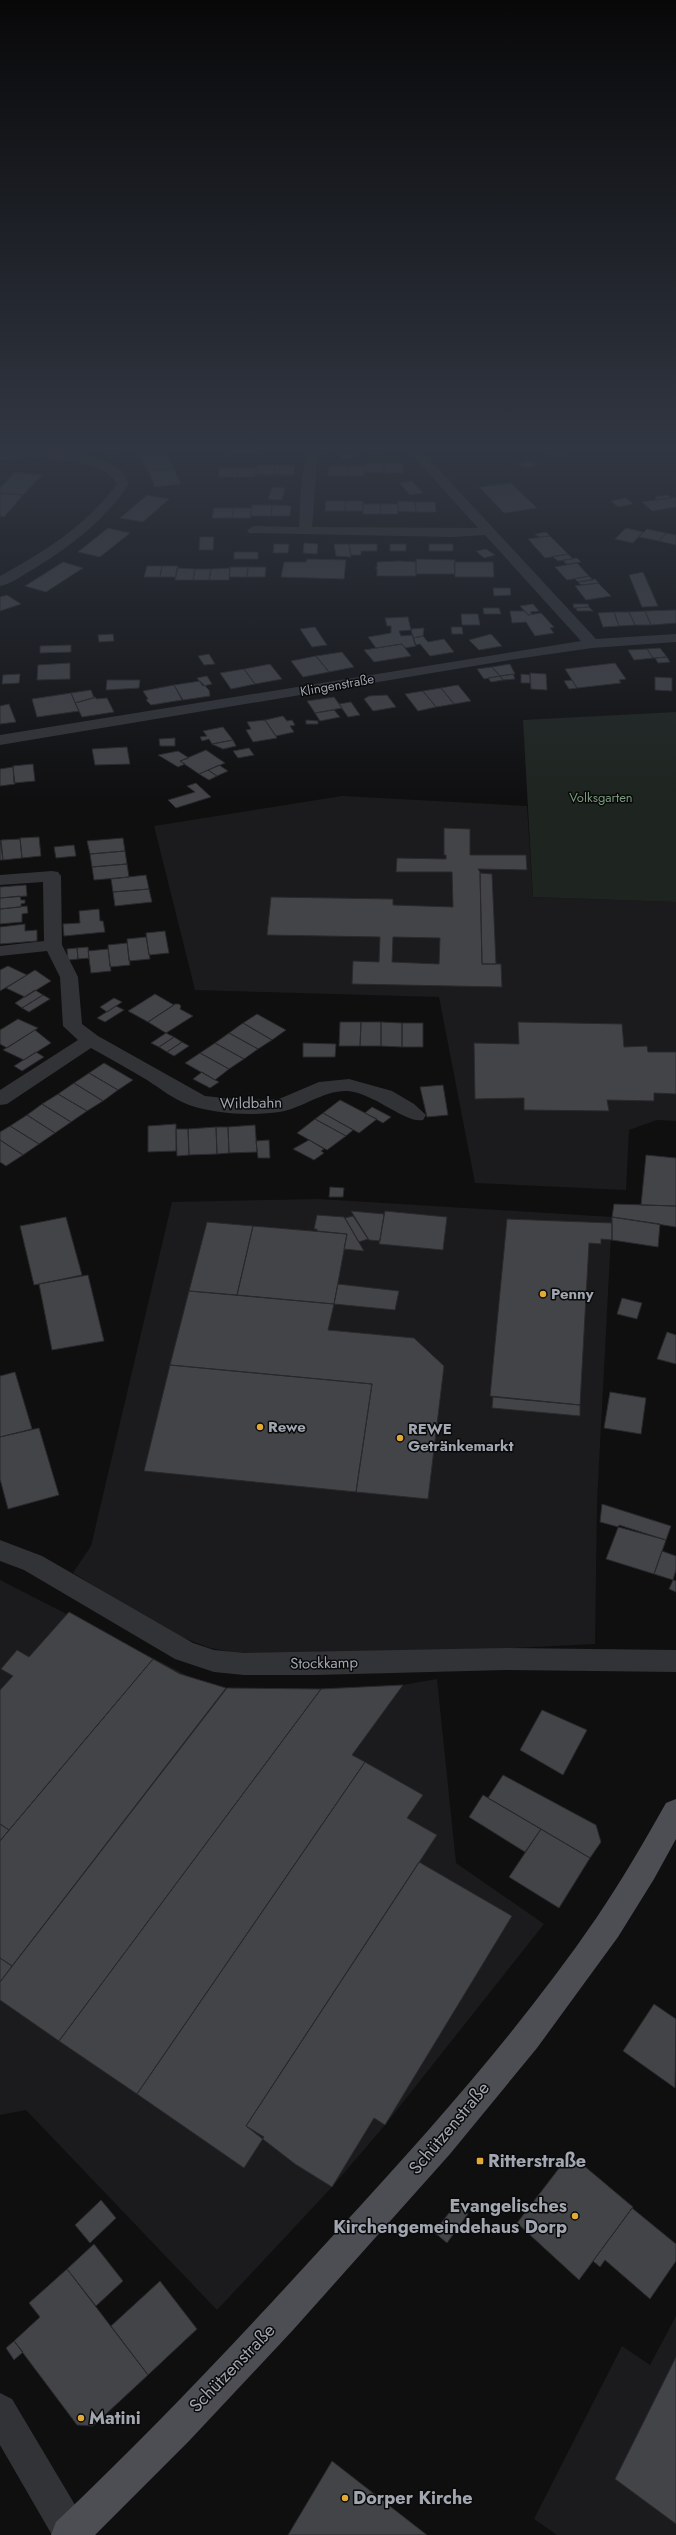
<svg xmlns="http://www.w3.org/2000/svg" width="676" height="2535" viewBox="0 0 676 2535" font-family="Jost,sans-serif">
  <rect width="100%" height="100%" fill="#0f0f10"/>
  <path fill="#1b1b1d" d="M342 796 527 806 533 897 676 902V1121L657 1120 629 1130 626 1190 475 1183 439 997 195 990 154 826Z
    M319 1199 612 1217 597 1502 595 1644 449 1651 243 1654 210 1648 181 1637 161 1627 73 1573 91 1546 172 1202Z
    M0 1580 200 1682 226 1688 321 1689 403 1685 437 1679 456 1863 544 1924 385 2125 332 2187 217 2310 26 2110 0 2115Z
    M676 2316V2535H557L534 2519 622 2346 650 2365Z"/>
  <path fill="#1e241f" d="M676 712V902L533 897 523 720Z"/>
  <path fill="#434448" stroke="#29292c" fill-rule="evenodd" d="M0 446H34L0 448Z
    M65 446H123L117 453 64 448Z
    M278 446H289L291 450 227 455 225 451Z
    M531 446H584L560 457Z
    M382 447 385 452 373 453 370 449Z
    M164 450 174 468 148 471 137 452Z
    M353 453 356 458 342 459 339 454Z
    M528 460 539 464 528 468 517 464Z
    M365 463H384V473L364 472Z
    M384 463H403V473H384Z
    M257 465H275L274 475H256Z
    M275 465H295L294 475H274Z
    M329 466H349L347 476H328Z
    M349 466H365L364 476H347Z
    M174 468 181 484 155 487 148 471Z
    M220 468H239L237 477H218Z
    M239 468H256L255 477H237Z
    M15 472 42 475 23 495 0 493V488Z
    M412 481 423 493 410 495 400 483Z
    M512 483 515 487 537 508 504 513 479 487Z
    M272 487 285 488 282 500 268 499Z
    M0 493 23 495 4 517 0 516Z
    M147 495 169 499 143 522 120 518Z
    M668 495 671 498 658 500 655 497Z
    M676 497V507L652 511 642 502Z
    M626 498 633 504 618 507 611 501Z
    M326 501H346L345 511H325Z
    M346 501H363V511H345Z
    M398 501 415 502 416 512 398 511Z
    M415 502H435L436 512H416Z
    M363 504H381L380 514H363Z
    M381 504H398V514H380Z
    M252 505H272L271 516H251Z
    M272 505 291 506 290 516H271Z
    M214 508H234L232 518H212Z
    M234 508H252L250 518H232Z
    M108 528 130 533 100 557 78 552Z
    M626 528 643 532 633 543 615 539Z
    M647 529 666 533 659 541 639 537Z
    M546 532 550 536 539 537 535 534Z
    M666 533 676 535V545L659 541Z
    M550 536 568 554 545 558 528 539Z
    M200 537H214L213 550H199Z
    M304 543 318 544 317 554 303 553Z
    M274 544H289L288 553H273Z
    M334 544H349L351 557 336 556Z
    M349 544H377V551H361V555H351Z
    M390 544H406V551H390Z
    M429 544H453V551H429Z
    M486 549 495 555 484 558 476 551Z
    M234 552H258V559H234Z
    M568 554 573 559 558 561 553 557Z
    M577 558 581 562 566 564 563 560Z
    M307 559 346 560 344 579 281 577 284 562H306Z
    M416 559 455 560V574H416Z
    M400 561 416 562V576H377V569L375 568 377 567V562Z
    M63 562 83 568 46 592 25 586Z
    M454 562H493L494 577H455Z
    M577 563 589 576 567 580 555 567Z
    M147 566H162L160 577H144Z
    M162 566H178L176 577H160Z
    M230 567H248L247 577H229Z
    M248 567H266L265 577H247Z
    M177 568 195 569 193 580H175Z
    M230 568 229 580H209L211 569Z
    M195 569H211L209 580H193Z
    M643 572 658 606 642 607 629 575Z
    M589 576 593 580 578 582 575 579Z
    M595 579 599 583 581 585 578 582Z
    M598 583 611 596 586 600 575 586Z
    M493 588H510L511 595 494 596Z
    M7 595 21 604 0 611V597Z
    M533 604 539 611 530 612 532 614 528 615 520 606Z
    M573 604H588L589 607 574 608Z
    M589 607 593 611H577L576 608Z
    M483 608H499L501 614H484Z
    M676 610V623L651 625 645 611Z
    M510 611H525L528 615 541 613 554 627 550 628 554 633 535 636 526 622 512 623Z
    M645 611 651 625H635L629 612Z
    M614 612 619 626 603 627 598 613Z
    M614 612H629L635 625 619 626Z
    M461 614H478L480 625H462Z
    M408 617 411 630 399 631 401 636 413 635 416 646 405 648 402 644 376 648 368 637 391 633V626H387L385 618Z
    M315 627 327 645 312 647 300 629Z
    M451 627H462L463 634H452Z
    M424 628 423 636 413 638 411 629Z
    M113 634 114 641 99 642 98 635Z
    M491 634 502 646 479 650 469 640Z
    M423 636 428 642 444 639 454 652 430 656 420 644 415 645 413 638Z
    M402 644 411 656 374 662 364 650Z
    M71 645V652L40 653V646Z
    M660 648 667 657 653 658 647 649Z
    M647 649 653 658 634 660 628 650Z
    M342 652 354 667 329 672 316 656Z
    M209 654 215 664 204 665 198 656Z
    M316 656 329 672 303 677 291 661Z
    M667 657 670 662 658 663 655 658Z
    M70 663V679L37 680 38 665Z
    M615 663 626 679 619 680 621 683 577 688 565 669Z
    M270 664 282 679 255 684 244 669Z
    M510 664 515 674 500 676 492 667Z
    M492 667 500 676 484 679 477 669Z
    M244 669 255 684 231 689 220 673Z
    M530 673 546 674 547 690 531 689Z
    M20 674 19 683 2 684 3 675Z
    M513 674 515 679 503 680 500 676Z
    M521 674 530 675V683H521Z
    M207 676 212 684 203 686 197 678Z
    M500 676 503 680 491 682 488 678Z
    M655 677 672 678V691L655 690Z
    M107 680H140L139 688 106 690Z
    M572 680 577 688 569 689 564 681Z
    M200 681 209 690 210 696 183 700 174 685Z
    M174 685 182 700 151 705 146 700 148 699 143 691Z
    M458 685 471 701 454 704 441 688Z
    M441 688 454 704 436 707 423 691Z
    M91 690 94 698 75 703 71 693Z
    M423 691 436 707 418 711 405 694Z
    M71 693 79 711 37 717 32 699Z
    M387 695 396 707 373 711 364 699 369 696Z
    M95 697 96 699 107 698 114 712 82 717 75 703Z
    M334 697 342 708 315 713 307 701Z
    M351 702 360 715 348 717 339 704Z
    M9 704 16 722 0 724V706Z
    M334 710 340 717 320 721 315 713Z
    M283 716 287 721 292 720 295 725 290 726 294 732 276 736 265 720Z
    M265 720 277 738 253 742 246 730 251 729 247 722Z
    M306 720 318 721V724H306Z
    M223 727 233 740 212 744 209 739 202 741 200 737 207 736 203 731Z
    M175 738V746H160L159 739Z
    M233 740 236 746 223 749 212 744Z
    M127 747 130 764 95 765 92 749Z
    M249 748 254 755 238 758 233 751Z
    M206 750 225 763 199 774 180 761Z
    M178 751 189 758 180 761 185 764 178 767 158 755Z
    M33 764 35 781 14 783 13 766Z
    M219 765 228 771 217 776 208 770Z
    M13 767 15 784 0 786V769Z
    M208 770 217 776 209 780 199 774Z
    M196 783 211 797 176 808 168 800 195 792 187 786Z
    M444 828 470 829V855H526L527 870 478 869 480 872 482 964H501L502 987 352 984 353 961 379 962 380 937 267 935 271 897 393 899V905L453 907 452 872H396L397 858 446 859V855H444ZM393 937 440 938 439 964 392 962Z
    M39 837 41 856 22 858 20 838Z
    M123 838 125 851 90 854 87 841Z
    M20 839 22 858 3 860 1 840Z
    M0 840 3 860H0Z
    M74 845 76 856 56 858 54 847Z
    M125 851 127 864 92 867 90 854Z
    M127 864 129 877 94 880 92 867Z
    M480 873 492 874 496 964H482Z
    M146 875 149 889 113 892 111 879Z
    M26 885 27 896 0 898V887Z
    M149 889 152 902 115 906 113 892Z
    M20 896 21 900H25V903L21 904V907L0 909V898Z
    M27 906 28 913 22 914V922L0 924V909Z
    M99 909 100 921H103L105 932 64 936 63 924 80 923 79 911Z
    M25 924V931L37 930V941L0 944V927Z
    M165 931 169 953 149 955 146 933Z
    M146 937 150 959 129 961 127 939Z
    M127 943 130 965 110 967 108 945Z
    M88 947 89 958 78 959 77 948Z
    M77 948 78 959 68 960 67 949Z
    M108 949 111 971 91 973 88 951Z
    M8 966 27 975 0 991V970Z
    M35 970 51 981 25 997 6 988Z
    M35 990 43 995 22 1008 15 1003Z
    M155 994 174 1005 148 1022 128 1011Z
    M43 995 50 999 29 1012 22 1008Z
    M114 998 122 1002 107 1012 100 1007Z
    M179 1004 181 1006 180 1009 193 1016 166 1033 148 1022 175 1004Z
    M116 1006 124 1010 105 1022 97 1018Z
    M257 1014 286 1030 272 1040 243 1023Z
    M18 1019 38 1028 7 1048 0 1044V1030Z
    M340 1022H361L360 1046H339Z
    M361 1022H381V1046H360Z
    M381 1022 402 1023V1047L381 1046Z
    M518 1022 622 1024 624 1047 647 1046 648 1052H676V1094L654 1093V1101L607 1100 609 1111 524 1110V1098L475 1099 474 1043 519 1044Z
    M243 1023 272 1040 258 1049 229 1033Z
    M402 1023H423V1047H402Z
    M35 1030 51 1043 24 1060 3 1050Z
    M166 1033 174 1037 159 1047 151 1043Z
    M229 1033 258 1049 244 1059 215 1043Z
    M174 1037 182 1042 167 1052 159 1047Z
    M182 1042 189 1046 174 1056 167 1052Z
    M215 1043 244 1059 229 1069 200 1053Z
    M303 1043 336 1044 335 1057H303Z
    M36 1052 44 1057 22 1071 14 1066Z
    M200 1053 229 1069 215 1080 185 1063Z
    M104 1063 133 1080 118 1090 89 1073Z
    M202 1072 215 1080 219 1082 210 1088 193 1079Z
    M89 1073 118 1090 103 1101 74 1083Z
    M74 1083 103 1101 87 1111 58 1094Z
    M443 1085 448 1115 427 1117 420 1087Z
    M58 1094 87 1111 71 1122 42 1104Z
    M340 1100 365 1113 377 1119 359 1133 323 1113Z
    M42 1104 71 1122 55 1133 27 1115Z
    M372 1107 391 1117 383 1123 365 1113Z
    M323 1113 353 1130 346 1136 315 1119Z
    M27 1115 55 1133 39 1144 10 1126Z
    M315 1119 346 1136 327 1150 297 1133Z
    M176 1124V1151L148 1152V1126Z
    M255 1125 257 1152 229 1153 228 1127Z
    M10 1126 39 1144 23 1155 0 1140V1132Z
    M216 1127 217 1154 189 1155 188 1129Z
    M216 1127H228L229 1153 217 1154Z
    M176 1129H188L189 1155 177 1156Z
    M0 1140 23 1155 6 1166 0 1162Z
    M269 1140 270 1158H258L256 1141Z
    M309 1140 324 1149 321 1151 324 1153 314 1160 293 1149Z
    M646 1155 676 1158V1206L641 1205Z
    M330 1187 344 1188 343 1197H329Z
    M614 1204 676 1206V1227L612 1217Z
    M351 1211 384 1214 380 1241 369 1240Z
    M385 1211 447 1217 443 1250 379 1244Z
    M317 1215 344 1217 364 1251 344 1249 347 1234 317 1231V1229H314Z
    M353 1216 368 1239 359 1242 345 1218Z
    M66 1217 82 1275 34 1285 20 1226Z
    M612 1217 660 1224 658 1247 612 1240Z
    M507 1219 612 1223V1240L601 1239V1244L589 1243 580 1405 490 1396Z
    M207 1222 253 1226 237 1295 189 1291Z
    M253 1226 347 1234 334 1304 237 1295Z
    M88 1275 104 1341 52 1350 39 1284Z
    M338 1284 399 1291 395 1310 334 1304Z
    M189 1291 334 1304 328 1330 414 1338 444 1366 428 1499 356 1492 372 1384 170 1365Z
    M622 1298 642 1303 637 1319 617 1314Z
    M667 1332 676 1335V1364L657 1359Z
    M170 1365 372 1384 356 1492 144 1471Z
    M15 1372 32 1429 0 1437V1376Z
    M610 1392 646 1398 641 1434 604 1428Z
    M493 1397 580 1405V1416L492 1408Z
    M39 1428 59 1495 8 1509 0 1479V1437Z
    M602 1504 671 1526 666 1540 600 1522Z
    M619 1525 666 1540 654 1574 606 1559Z
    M662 1551 676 1556V1570L673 1580 654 1574Z
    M673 1580 676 1581V1592L669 1589Z
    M69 1612 153 1659 9 1830 0 1824V1690L13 1676 1 1669 17 1650 29 1657Z
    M153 1659 180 1674 226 1688 12 1966 0 1958V1841Z
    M403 1685 352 1755 365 1762 137 2094 59 2041 321 1689Z
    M227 1688 321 1689 59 2041 0 2000V1982Z
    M542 1710 587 1730 563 1775 520 1750Z
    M365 1762 423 1795 407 1818 437 1835 246 2126 264 2137 244 2168 137 2094Z
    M503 1775 596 1825 601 1842 590 1858 488 1798Z
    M483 1795 541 1829 525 1852 469 1817Z
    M0 1824 9 1830 0 1841Z
    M541 1829 590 1858 559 1908 509 1877Z
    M419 1862 512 1916 385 2125 374 2118 332 2187 295 2164 246 2126Z
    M0 1958 12 1966 0 1982Z
    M654 2004 676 2019 675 2088 623 2051Z
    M570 2154 633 2207 579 2280 517 2223Z
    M101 2200 116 2218 90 2243 75 2225Z
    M456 2204 468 2214 447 2243 434 2232Z
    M632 2208 676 2244V2261L650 2299 605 2260 600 2267 593 2261Z
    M94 2244 123 2281 96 2306 67 2269Z
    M67 2269 148 2375 93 2426 77 2425 14 2341 40 2317 29 2303Z
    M160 2281 197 2329 148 2375 111 2326Z
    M14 2341 23 2352 14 2360 6 2348Z
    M676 2357V2524L615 2479Z
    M332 2461 427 2535H288Z"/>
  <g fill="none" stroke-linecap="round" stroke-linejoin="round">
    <path fill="#323337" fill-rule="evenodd" d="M318 446H334L321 454 317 461 312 527 478 528 404 446H417L596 639 676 634V642L592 648 516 659 0 745V735L581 641 485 535 453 537 249 533 247 530 254 526 299 527C301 506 298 456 318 446Z
      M0 452C36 451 91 448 122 471 125 474 127 480 129 484 104 521 69 548 30 571 21 576 11 584 0 586V576C44 552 87 525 117 484 102 454 29 458 0 460Z
      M52 871 58 872 61 876 62 945 78 977 82 1024 98 1036 205 1096 244 1100 279 1099 319 1082 349 1079 392 1091 414 1104 426 1115 423 1120C406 1124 374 1093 348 1091 323 1090 304 1108 279 1112 251 1116 216 1114 189 1105 173 1099 161 1089 147 1080 129 1069 110 1059 91 1048L7 1104 0 1105V1090L78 1040 63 1026 60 977 47 951 0 956V946L44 941 43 882 0 885V875Z
      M0 1540 42 1556 193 1643 214 1650 244 1653 506 1648 676 1650V1672L506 1670 316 1675H244L214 1672 175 1659 24 1570 0 1561Z
      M0 2393 12 2399 84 2520 89 2535H52L0 2445Z"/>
    <path fill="#4d4e54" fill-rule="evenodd" d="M676 1799V1839L654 1879 618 1937 537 2048 450 2154 293 2330 189 2441 95 2535H51L56 2522C155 2428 248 2329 340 2228 431 2129 521 2028 597 1917 622 1880 644 1842 666 1803Z"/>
  </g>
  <linearGradient id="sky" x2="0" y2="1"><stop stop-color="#080809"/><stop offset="0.56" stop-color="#313742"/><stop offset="1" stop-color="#313742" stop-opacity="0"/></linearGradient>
  <rect width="676" height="801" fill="url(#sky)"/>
  <g fill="#e2aa35" stroke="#0a0a0b" stroke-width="1.5">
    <circle cx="543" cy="1294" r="4"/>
    <circle cx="260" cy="1427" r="4"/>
    <circle cx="400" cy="1438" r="4"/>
    <rect x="476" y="2157" width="8" height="8" rx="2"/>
    <circle cx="575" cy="2216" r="4"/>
    <circle cx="81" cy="2418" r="4"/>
    <circle cx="345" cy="2498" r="4"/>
  </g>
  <g text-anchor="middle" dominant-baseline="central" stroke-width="3" stroke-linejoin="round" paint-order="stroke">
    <g font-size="13" fill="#a1a6b0" stroke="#0a0a0b">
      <text transform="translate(337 685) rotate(-10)">Klingenstraße</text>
    </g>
    <g font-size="13" fill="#799a7c" stroke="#0a0a0b">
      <text x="601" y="797">Volksgarten</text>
    </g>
    <g font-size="15" fill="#a1a6b0" stroke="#0a0a0b">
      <text transform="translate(251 1103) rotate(-1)">Wildbahn</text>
      <text transform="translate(324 1663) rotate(-1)">Stockkamp</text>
    </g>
    <g font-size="15" font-weight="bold" fill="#a1a6b0" stroke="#0a0a0b" text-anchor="start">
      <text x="551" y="1294">Penny</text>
      <text x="268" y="1427">Rewe</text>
      <text x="408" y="1429">REWE<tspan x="408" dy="17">Getränkemarkt</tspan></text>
    </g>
    <g font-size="18" fill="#a1a6b0" stroke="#0a0a0b">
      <text transform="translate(449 2128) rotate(-50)">Schützenstraße</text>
      <text transform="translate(232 2368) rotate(-46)">Schützenstraße</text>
    </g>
    <g font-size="18" font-weight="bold" fill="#a1a6b0" stroke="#0a0a0b" text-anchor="start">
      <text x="488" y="2161">Ritterstraße</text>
      <text x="567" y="2206" text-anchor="end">Evangelisches<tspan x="567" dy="21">Kirchengemeindehaus Dorp</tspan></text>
      <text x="89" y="2418">Matini</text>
      <text x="353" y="2498">Dorper Kirche</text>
    </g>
  </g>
</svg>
